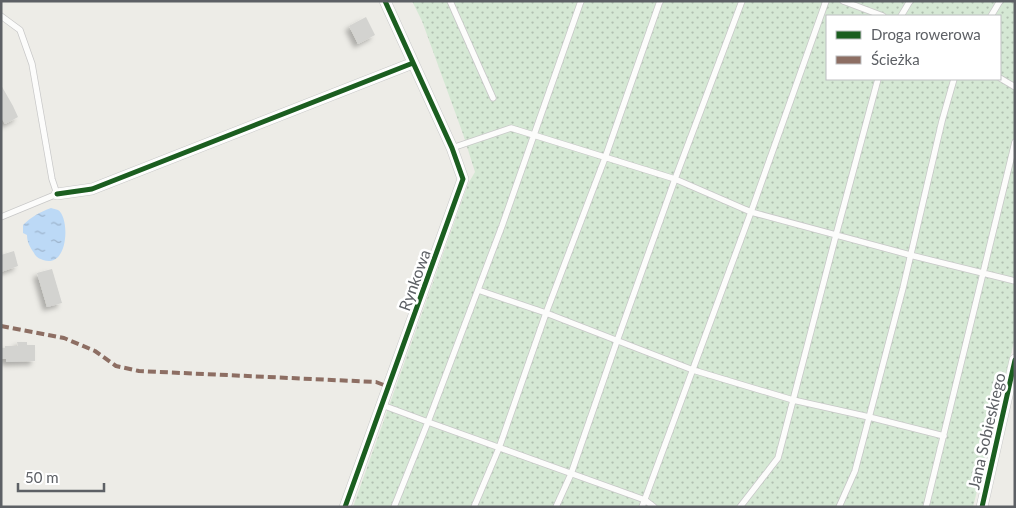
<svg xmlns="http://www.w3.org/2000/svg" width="1016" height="508" viewBox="0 0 1016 508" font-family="Lato,sans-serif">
  <defs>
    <pattern id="garden-dots" width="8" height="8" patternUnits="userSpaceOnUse" patternTransform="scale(1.25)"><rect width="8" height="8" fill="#d5e8d4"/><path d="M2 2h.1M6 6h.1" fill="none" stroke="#b0bfb0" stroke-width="1.8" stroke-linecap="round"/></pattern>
    <pattern id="water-ripples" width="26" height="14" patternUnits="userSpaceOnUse" patternTransform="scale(1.25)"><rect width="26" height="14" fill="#bcd9f6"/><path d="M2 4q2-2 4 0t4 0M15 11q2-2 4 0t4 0" fill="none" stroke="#9cb3cb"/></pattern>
    <filter id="shadow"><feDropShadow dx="-4" dy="4" stdDeviation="2.5" flood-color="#0004"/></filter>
  </defs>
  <rect width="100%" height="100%" fill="#edece7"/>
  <path fill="url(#garden-dots)" fill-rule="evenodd" d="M412 1H1015V338L973 507H353L468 184 475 172 463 134 422 21ZM827 16H1000V79H827Z"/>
  <path fill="url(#water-ripples)" d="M51 208C53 209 56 209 58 210 70 217 69 269 43 260 38 258 36 257 34 253 30 247 27 242 27 235L23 233V225C31 217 40 212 51 208Z"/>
  <path fill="#d3d3d0" filter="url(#shadow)" d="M366 17 375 35 358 44 349 26Z
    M1 85 13 106 18 117 5 124 1 117Z
    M14 251 18 266 1 272V255Z
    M52 269 62 303 47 307 37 273Z
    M17 342H27V345H35V361L6 362V359H1V348H5V346H18Z"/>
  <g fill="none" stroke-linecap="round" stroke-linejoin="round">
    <g stroke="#c8c8c8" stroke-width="7">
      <path id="service" d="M450 1 493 98
        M843 1 883 16
        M1 16 20 30 32 64 52 179 57 194 1 217
        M901 16 910 1
        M991 16 1000 1
        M1000 78 1015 87
        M452 148 511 128 675 179 751 212 910 255 1015 281
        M478 290 546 313 693 370 793 400 869 417 944 436
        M382 405 428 422 645 500 654 507
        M394 507 428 422 502 226 581 1
        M474 507 499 448 546 313 605 158 660 1
        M556 507 571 474 617 341 675 179 742 1
        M642 507 751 212 826 1
        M740 507 778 458 836 235 878 79
        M839 507 855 471 903 288 942 121 954 79
        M926 507 1015 142"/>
    </g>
    <g stroke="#c8c8c8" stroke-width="12">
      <path id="minor" d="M57 194 92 189 413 63
        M345 507 463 179 452 148 385 1
        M982 507 1015 360"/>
    </g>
    <use href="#service" stroke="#fcfcfb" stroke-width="5.5"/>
    <use href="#minor" stroke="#fcfcfb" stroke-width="11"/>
    <path stroke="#8d6e63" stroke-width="4" stroke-dasharray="8 4" stroke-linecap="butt" d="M1 326 64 338 95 351 116 366 139 371 376 382 389 387"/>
    <g stroke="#fff" stroke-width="8">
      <path id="cycleway" d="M57 194 92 189 413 63
        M345 507 463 179 452 148 385 1
        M982 507 1015 360"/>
    </g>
    <use href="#cycleway" stroke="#1b5e20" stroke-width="5"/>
  </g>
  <g text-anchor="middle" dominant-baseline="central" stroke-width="5" stroke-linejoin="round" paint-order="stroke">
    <g font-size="16" fill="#5d6065" stroke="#fff">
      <text transform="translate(414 280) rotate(-70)">Rynkowa</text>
      <text transform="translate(986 431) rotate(-77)">Jana Sobieskiego</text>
    </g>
  </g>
  <rect width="1016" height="508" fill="none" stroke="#5d6065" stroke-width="5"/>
  <rect x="826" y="15" width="175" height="65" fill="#ffffff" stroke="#bebfc1"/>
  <rect x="836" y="31" width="25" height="8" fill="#1b5e20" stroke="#bebfc1"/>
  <text x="871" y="40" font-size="15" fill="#5d6065">Droga rowerowa</text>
  <rect x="836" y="56" width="25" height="8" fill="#8d6e63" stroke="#bebfc1"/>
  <text x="871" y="65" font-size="15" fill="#5d6065">Ścieżka</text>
  <path d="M18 483v8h86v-8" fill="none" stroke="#5d6065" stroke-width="2.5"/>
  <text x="25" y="483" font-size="15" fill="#5d6065" stroke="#ffffff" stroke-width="4" paint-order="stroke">50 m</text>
</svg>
